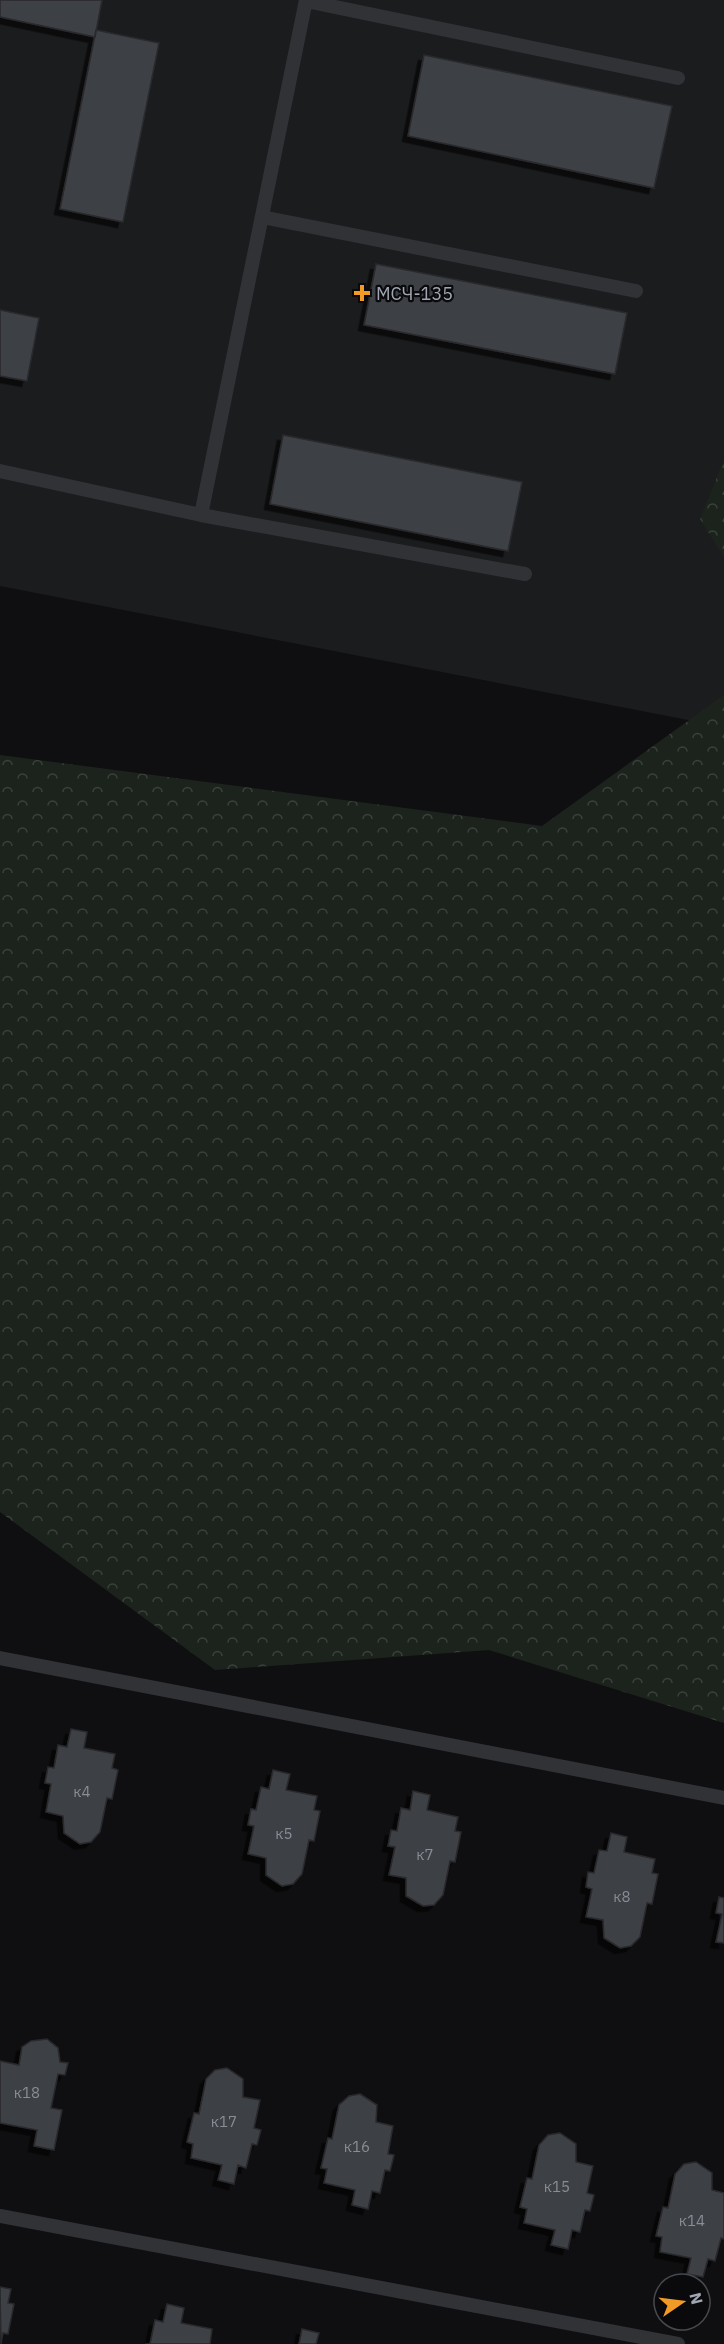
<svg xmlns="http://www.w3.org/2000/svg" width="724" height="2344" viewBox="0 0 724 2344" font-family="'IBM Plex Sans',sans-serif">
  <defs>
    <pattern id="forest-crowns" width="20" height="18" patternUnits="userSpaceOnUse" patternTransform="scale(1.5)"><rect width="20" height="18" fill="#1c231c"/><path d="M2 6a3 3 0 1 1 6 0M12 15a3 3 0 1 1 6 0" fill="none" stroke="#3a403b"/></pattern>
    <filter id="shadow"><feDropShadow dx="-5.5" dy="5.5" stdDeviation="0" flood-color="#0009"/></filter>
  </defs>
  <rect width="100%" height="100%" fill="#0f0f11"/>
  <path fill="#1b1c1e" d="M0 0H724V727L0 586Z"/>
  <path fill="url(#forest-crowns)" d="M724 460V557L700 519Z
    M724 695V1723L489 1650 215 1670 0 1512V755L542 826Z"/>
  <path fill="#3e3f44" stroke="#292a2d" stroke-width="1.5" filter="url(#shadow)" d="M0 0H102L95 37 0 17Z
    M96 30 159 43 123 222 60 209Z
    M424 55 672 106 654 188 408 136Z
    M376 264 627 313 615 374 364 325Z
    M0 310 39 318 27 381 0 376Z
    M283 435 522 482 508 551 270 504Z
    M71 1729 87 1732 84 1748 115 1754 112 1768 118 1770 112 1799 107 1798 100 1832 91 1842 80 1844 64 1833 63 1816 46 1812 51 1784 45 1783 48 1767 54 1768 58 1745 67 1747Z
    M273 1770 290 1774 286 1790 317 1796 314 1810 320 1811 314 1841 309 1840 302 1874 293 1884 282 1886 266 1875V1858L248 1854 254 1826 248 1825 251 1809 256 1810 261 1787 269 1789Z
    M413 1791 430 1795 427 1810 458 1817 455 1831 461 1832 455 1862 450 1861 443 1895 434 1905 423 1906 406 1896V1878L389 1875 395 1847 388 1846 391 1830 397 1831 401 1808 410 1810Z
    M611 1833 627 1837 624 1852 655 1859 652 1873 658 1874 652 1904 647 1903 640 1937 631 1946 620 1948 604 1938 603 1920 586 1917 592 1889 586 1887 588 1872 594 1873 599 1850 607 1851Z
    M719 1897 724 1898V1943L716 1942 722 1914 716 1913Z
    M47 2039 58 2048 60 2062 68 2063 65 2075 58 2074 51 2108 62 2110 54 2150 34 2146 37 2130 0 2123V2061L19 2065 22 2047 31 2041Z
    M227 2068 243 2079V2097L260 2100 254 2128 261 2130 257 2145 252 2144 246 2168 238 2165 234 2184 218 2180 222 2165 191 2158 193 2144 187 2142 194 2113 199 2114 206 2079 215 2070Z
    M360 2094 377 2105 376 2122 393 2126 388 2154 394 2155 390 2171 385 2170 380 2193 372 2191 368 2209 352 2205 355 2190 324 2183 327 2169 321 2168 328 2138 332 2139 339 2105 349 2096Z
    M560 2133 576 2144V2162L593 2166 587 2193 594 2195 590 2211 585 2210 580 2232 572 2230 568 2249 551 2245 555 2230 524 2223 527 2209 520 2207 527 2178 532 2179 539 2145 548 2135Z
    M696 2162 712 2173V2190L724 2193V2239L721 2238 715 2261 708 2259 703 2277 687 2274 691 2258 660 2252 662 2237 656 2236 663 2207 668 2208 675 2174 684 2164Z
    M0 2287 11 2289 8 2303 14 2304 8 2334 3 2333 1 2344Z
    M167 2304 184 2308 181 2323 212 2329 210 2344H145H150L155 2320 163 2322Z
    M302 2329 319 2333 316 2344H299Z"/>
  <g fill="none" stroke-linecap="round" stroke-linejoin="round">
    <path stroke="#303236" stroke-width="14" d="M306 1 678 78
      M262 217 636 291
      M0 471 201 515 306 0
      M201 515 525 574
      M0 1658 724 1798
      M0 2216 678 2344"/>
  </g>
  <path fill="#f19b27" stroke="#0a0a0c" stroke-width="2" d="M359 284h6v6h6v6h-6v6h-6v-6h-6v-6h6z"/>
  <g text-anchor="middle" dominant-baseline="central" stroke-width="4.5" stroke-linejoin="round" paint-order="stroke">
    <g font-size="15" fill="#888d96">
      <text x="82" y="1791">к4</text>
      <text x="284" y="1833">к5</text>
      <text x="425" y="1854">к7</text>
      <text x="622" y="1896">к8</text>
      <text x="27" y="2092">к18</text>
      <text x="224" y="2121">к17</text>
      <text x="357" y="2146">к16</text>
      <text x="557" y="2186">к15</text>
      <text x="692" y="2220">к14</text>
    </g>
    <g font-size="18" fill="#a0a7b2" stroke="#0a0a0c" text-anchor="start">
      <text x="376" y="293">МСЧ-135</text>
    </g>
  </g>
  <g transform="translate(682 2302) rotate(76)"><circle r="28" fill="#0a0a0c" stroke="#46494e" stroke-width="1.5"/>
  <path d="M0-4.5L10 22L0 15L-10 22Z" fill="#f19b27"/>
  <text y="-9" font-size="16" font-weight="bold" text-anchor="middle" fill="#a0a7b2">N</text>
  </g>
</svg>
